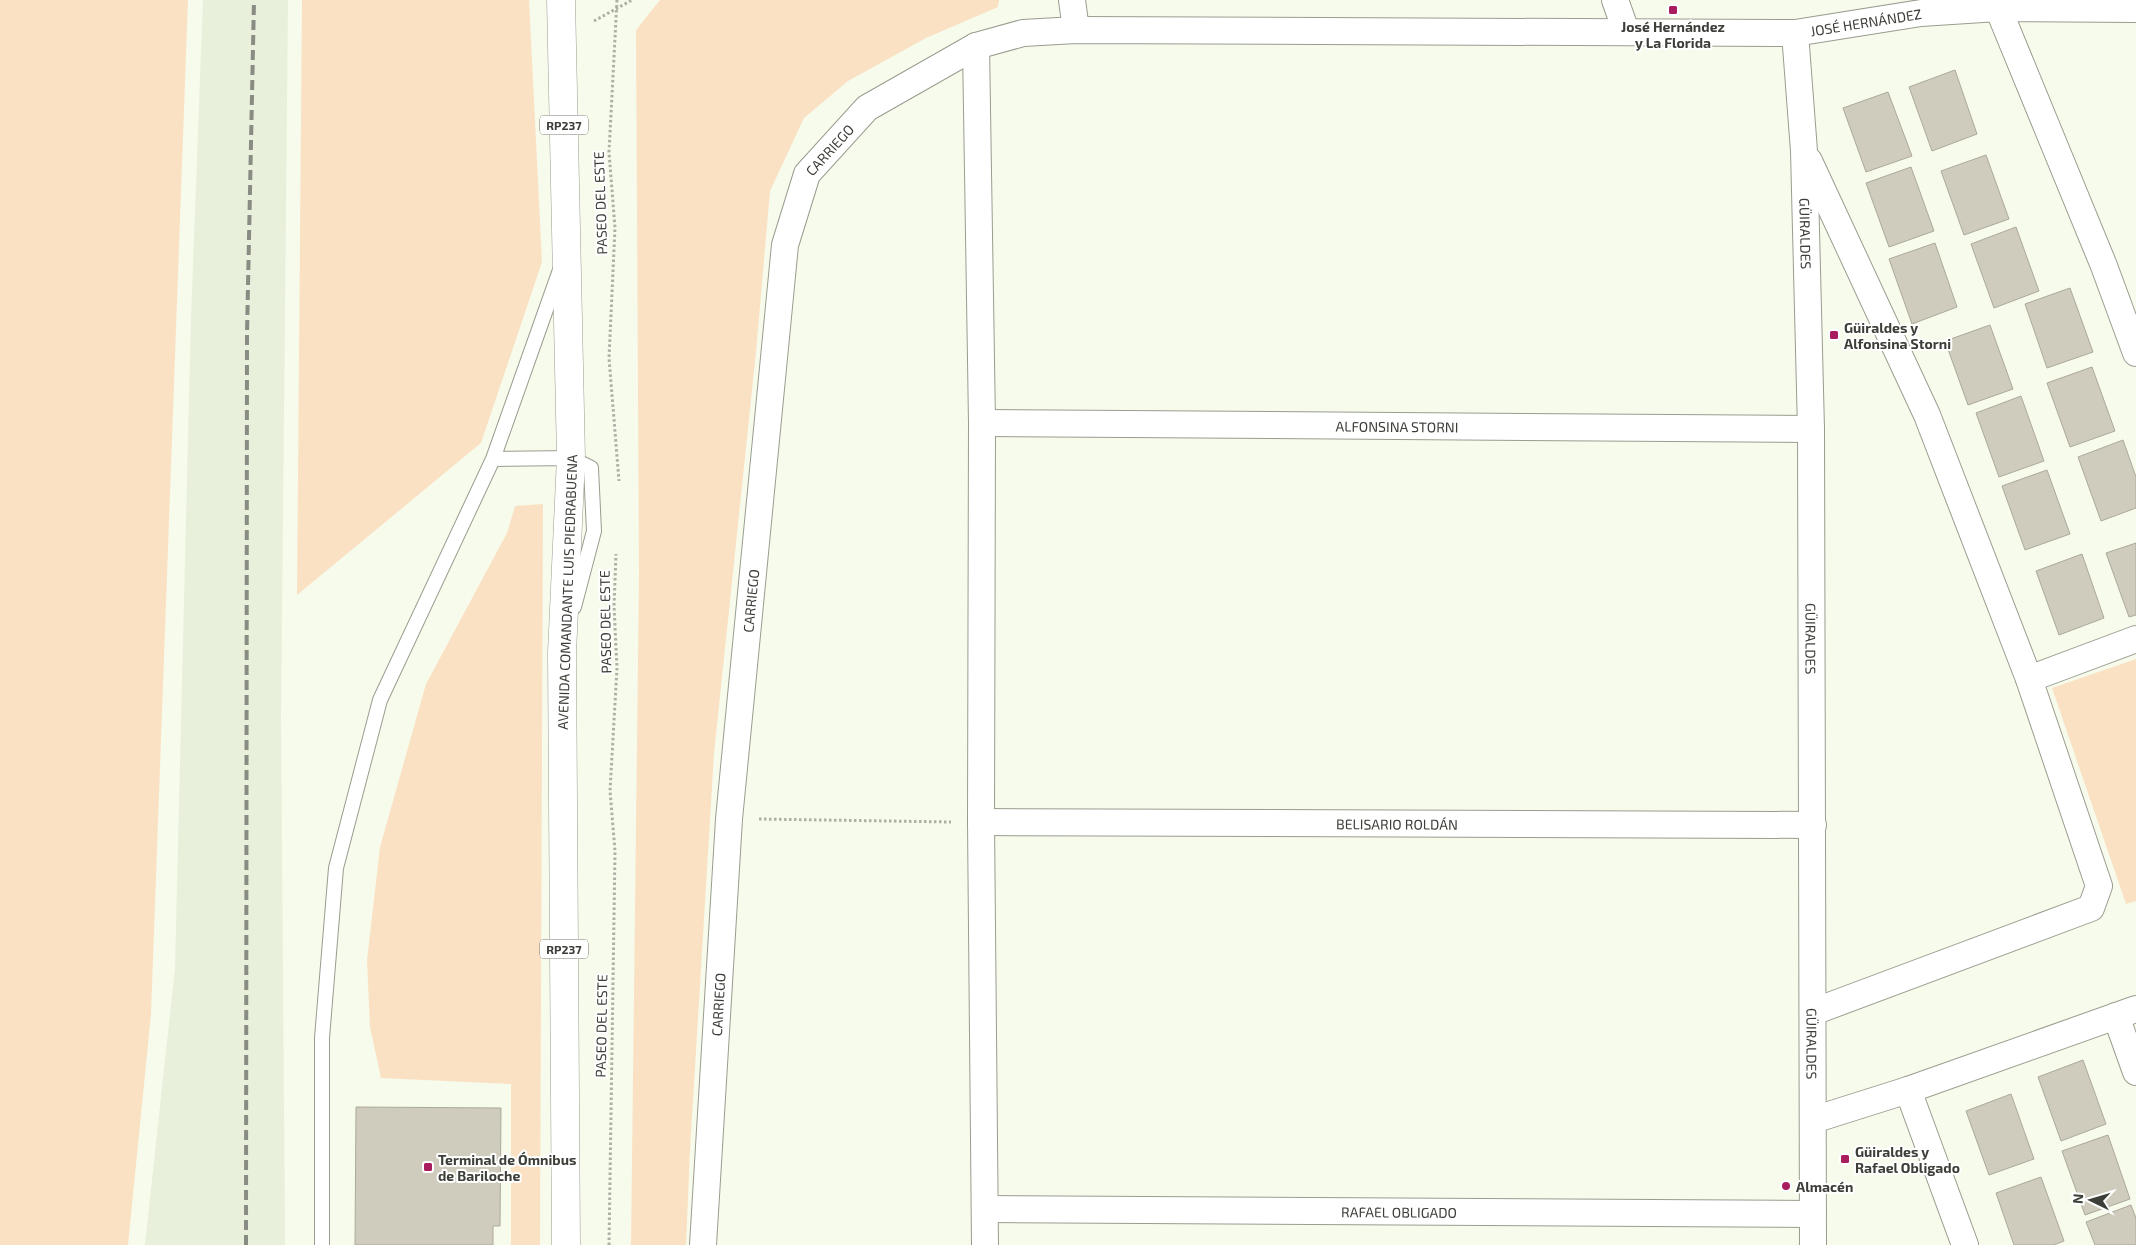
<svg xmlns="http://www.w3.org/2000/svg" width="2136" height="1245" viewBox="0 0 2136 1245" font-family="'Exo 2',sans-serif">
  <rect width="100%" height="100%" fill="#f6fbec"/>
  <path fill="#e8efda" d="M203 0H288L281 717 285 1245H145L175 968 191 318Z"/>
  <path fill="#fbe1c3" d="M0 0H188L151 1014 128 1245H0Z
    M302 0H529L542 262 481 443 297 595Z
    M660 0H999L998 7 926 38 848 81 804 118 770 191 756 352 714 754 690 1150 686 1245H631L639 575 636 30Z
    M543 504 540 1245H511V1084L381 1078 370 1027 367 960 380 847 426 684 507 533 515 506Z
    M2136 659V901L2126 904 2052 688Z"/>
  <path fill="#cfccbd" stroke="#aca99b" d="M1955 70 1977 134 1932 151 1909 87Z
    M1888 92 1912 156 1866 172 1843 108Z
    M1986 155 2009 219 1964 235 1941 171Z
    M1911 167 1934 231 1889 247 1866 183Z
    M2016 227 2039 291 1994 308 1971 244Z
    M1935 243 1957 307 1912 324 1889 259Z
    M2070 288 2093 352 2047 368 2025 304Z
    M1990 325 2013 389 1968 405 1945 341Z
    M2092 367 2115 431 2070 447 2047 383Z
    M2021 396 2044 461 1999 477 1976 413Z
    M2123 440 2136 477V508L2101 521 2078 457Z
    M2047 470 2070 534 2025 550 2002 486Z
    M2136 543V615L2129 617 2106 553Z
    M2082 554 2104 618 2059 635 2036 571Z
    M2083 1060 2106 1124 2061 1141 2038 1077Z
    M2011 1094 2034 1159 1989 1175 1966 1111Z
    M356 1107 501 1108 500 1226H493V1245H355Z
    M2108 1135 2130 1199 2085 1215 2062 1151Z
    M2041 1177 2064 1241 2054 1245H2014L1996 1193Z
    M2131 1205 2136 1218V1245H2095L2086 1222Z"/>
  <g fill="none" stroke-linecap="round" stroke-linejoin="round">
    <g stroke="#999d8f" stroke-width="16">
      <path id="lane" d="M493 459 571 458 591 468 594 531 574 607
        M322 1245V1038L336 868 380 700 493 459 560 270"/>
    </g>
    <g stroke="#999d8f" stroke-width="28">
      <g id="street">
        <path d="M1072 0 1076 30"/>
        <path d="M1615 0 1626 31"/>
        <path d="M1998 8 2104 266 2136 353"/>
        <path id="s1" d="M1795 33 1804 151 1811 429 1813 1245"/>
        <path d="M976 46 982 423 981 822 985 1245"/>
        <path d="M1809 161 1927 415 2029 679 2099 886 2091 908 1813 1012"/>
        <path id="s2" d="M982 423 1811 429"/>
        <path d="M2029 679 2136 639"/>
        <path id="s3" d="M981 822 1813 825"/>
        <path d="M2116 1016 2136 1072"/>
        <path d="M1908 1090 1965 1245"/>
        <path d="M1813 1120 1908 1090 2136 1009"/>
        <path id="s4" d="M985 1209 1813 1214"/>
        <path id="s5" d="M703 1245 729 819 785 245 807 174 867 108 976 46 1023 33 1076 30 1795 33 1921 13 1998 8 2136 9"/>
      </g>
    </g>
    <g stroke="#999d8f" stroke-width="29">
      <path id="primary" d="M561 0 571 458 562 653 566 1245"/>
    </g>
    <path stroke="#acb0a5" stroke-width="3" stroke-dasharray="2.5 2.5" stroke-linecap="butt" d="M617 0 609 152 615 228 609 358 619 481
      M594 21 632 0
      M759 819 951 822
      M609 1245 615 851 610 791 617 668 614 606 616 554"/>
    <use href="#lane" stroke="#fff" stroke-width="14"/>
    <use href="#street" stroke="#fff" stroke-width="26"/>
    <use href="#primary" stroke="#fff" stroke-width="28"/>
    <path stroke="#888c82" stroke-width="4" stroke-dasharray="10 5" stroke-linecap="butt" d="M246 1245 247 334 254 0"/>
  </g>
  <g fill="#a91c5d" stroke="#fff" stroke-width="2">
    <rect x="1668" y="5" width="10" height="10" rx="2.5"/>
    <rect x="1829" y="330" width="10" height="10" rx="2.5"/>
    <rect x="1840" y="1154" width="10" height="10" rx="2.5"/>
    <rect x="423" y="1162" width="10" height="10" rx="2.5"/>
    <circle cx="1786" cy="1186" r="5"/>
  </g>
  <g text-anchor="middle" dominant-baseline="central" stroke-width="4" stroke-linejoin="round" paint-order="stroke">
    <g fill="#fff" stroke="#767874" stroke-width="1">
      <rect x="540" y="115.5" width="48" height="19" rx="4"/>
      <rect x="540" y="939.5" width="48" height="19" rx="4"/>
    </g>
    <g font-size="12" font-weight="bold" fill="#3c3e38">
      <text x="564" y="125">RP237</text>
      <text x="564" y="949">RP237</text>
    </g>
    <g font-size="14" fill="#3c3e38" stroke="#fff">
      <text stroke="none"><textPath href="#s5" startOffset="2185">JOSÉ HERNÁNDEZ</textPath></text>
      <text stroke="none"><textPath href="#s5" startOffset="1111">CARRIEGO</textPath></text>
      <text transform="translate(600 203) rotate(-92)">PASEO DEL ESTE</text>
      <text stroke="none"><textPath href="#s1" startOffset="201">GÜIRALDES</textPath></text>
      <text stroke="none"><textPath href="#s2" startOffset="415">ALFONSINA STORNI</textPath></text>
      <text transform="translate(567 592) rotate(-88)">AVENIDA COMANDANTE LUIS PIEDRABUENA</text>
      <text stroke="none"><textPath href="#s5" startOffset="646">CARRIEGO</textPath></text>
      <text transform="translate(605 622) rotate(-91)">PASEO DEL ESTE</text>
      <text stroke="none"><textPath href="#s1" startOffset="606">GÜIRALDES</textPath></text>
      <text stroke="none"><textPath href="#s3" startOffset="416">BELISARIO ROLDÁN</textPath></text>
      <text stroke="none"><textPath href="#s5" startOffset="241">CARRIEGO</textPath></text>
      <text transform="translate(601 1026) rotate(-89)">PASEO DEL ESTE</text>
      <text stroke="none"><textPath href="#s1" startOffset="1011">GÜIRALDES</textPath></text>
      <text stroke="none"><textPath href="#s4" startOffset="414">RAFAEL OBLIGADO</textPath></text>
    </g>
    <g font-size="14" font-weight="bold" fill="#3c3e38" stroke="#fff" text-anchor="start">
      <text x="1673" y="26" text-anchor="middle">José Hernández<tspan x="1673" dy="16">y La Florida</tspan></text>
      <text x="1844" y="327">Güiraldes y<tspan x="1844" dy="16">Alfonsina Storni</tspan></text>
      <text x="1855" y="1151">Güiraldes y<tspan x="1855" dy="16">Rafael Obligado</tspan></text>
      <text x="438" y="1159">Terminal de Ómnibus<tspan x="438" dy="16">de Bariloche</tspan></text>
      <text x="1796" y="1186">Almacén</text>
    </g>
  </g>
  <g transform="translate(2091 1200) rotate(275)" stroke="#ffffff" stroke-width="4" paint-order="stroke">
  <path d="M0-4L9 19L0 12L-9 19Z" fill="#3c3e38"/>
  <text y="-8" font-size="14" font-weight="bold" text-anchor="middle" fill="#3c3e38">N</text>
  </g>
</svg>
